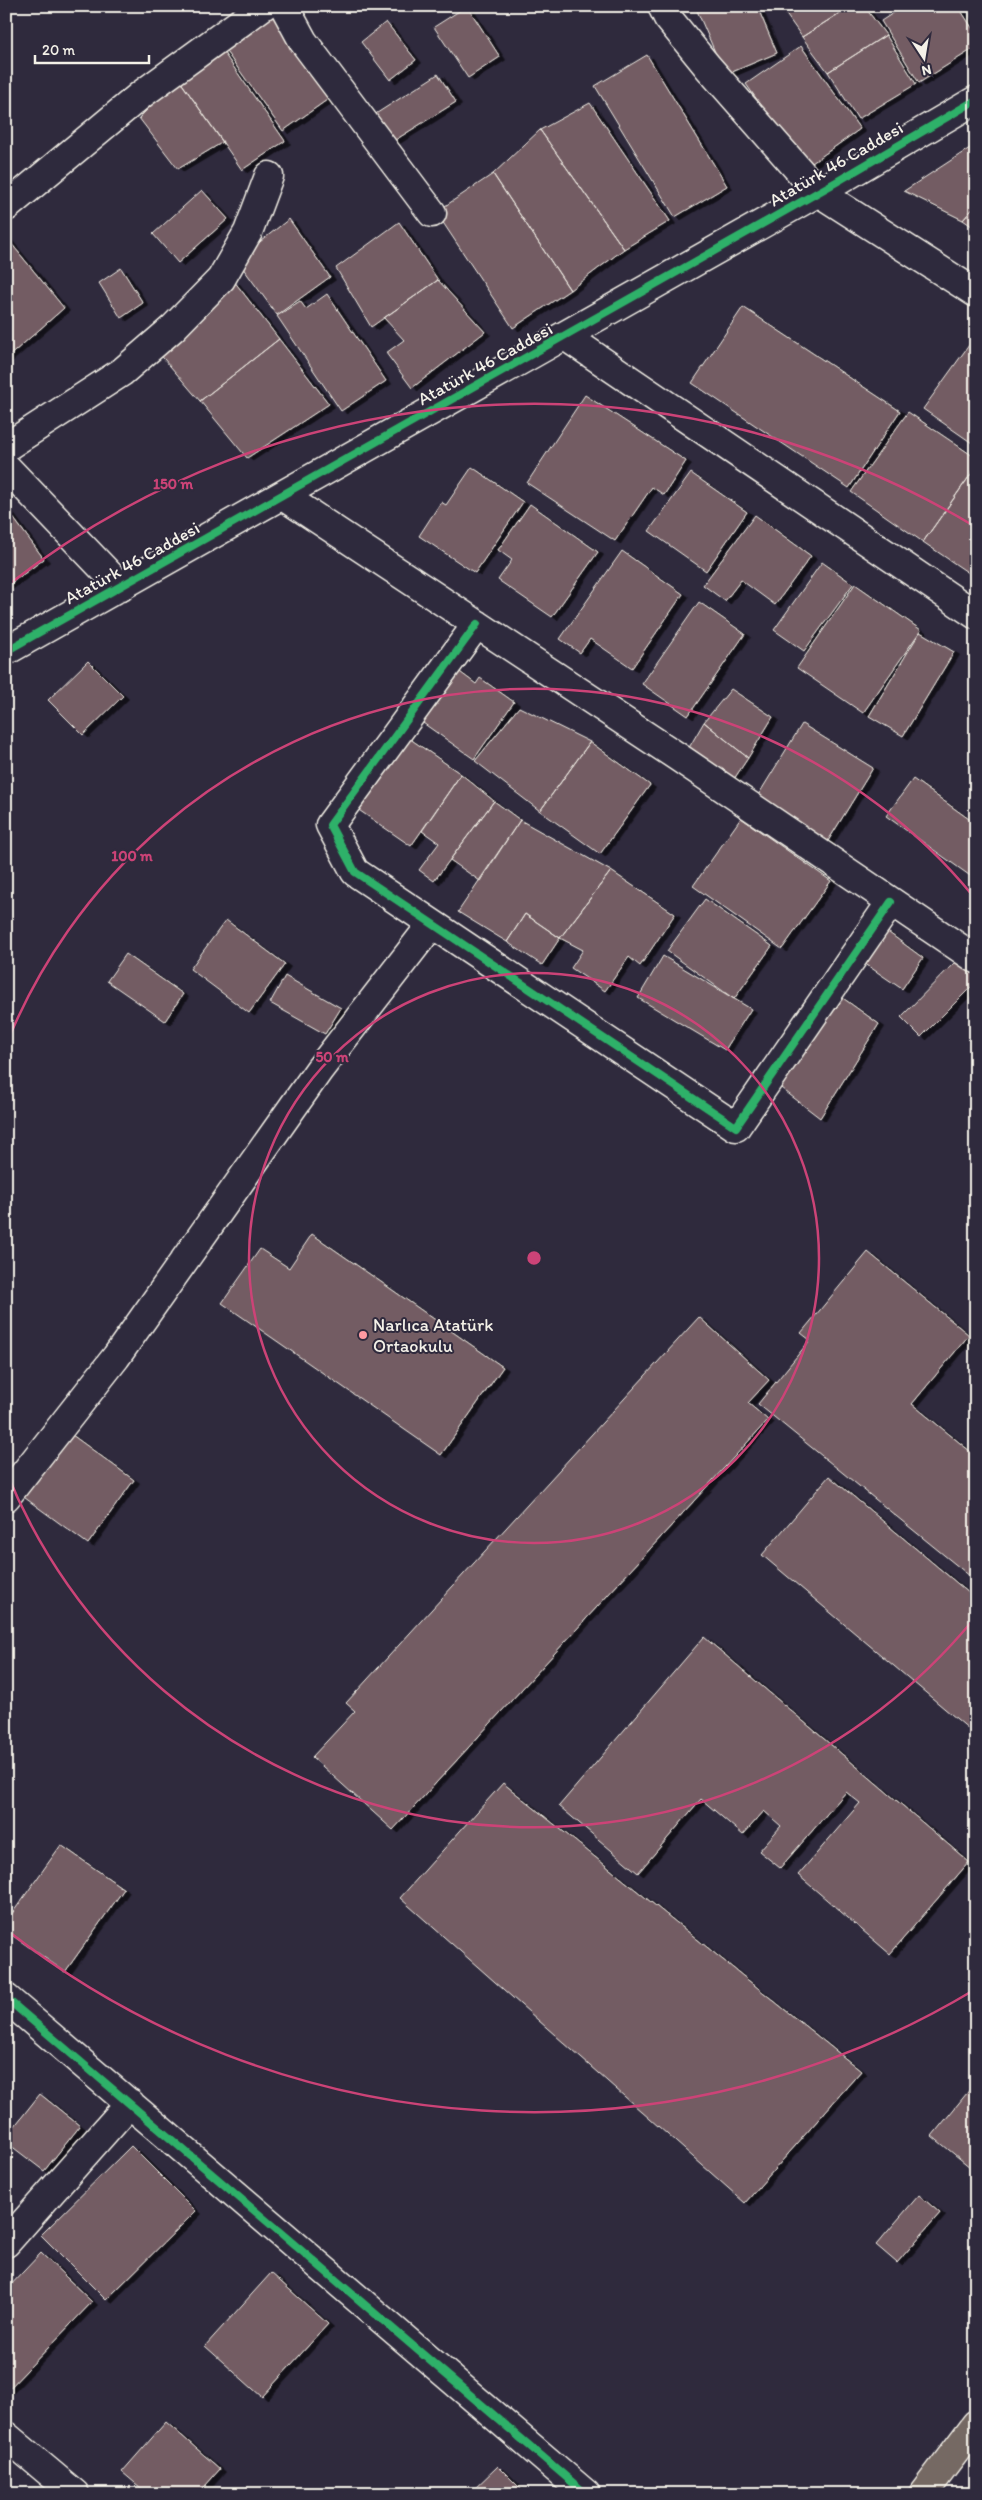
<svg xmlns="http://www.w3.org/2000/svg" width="982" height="2500" viewBox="0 0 982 2500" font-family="Itim,sans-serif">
  <defs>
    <filter id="shadow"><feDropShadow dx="5.5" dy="3" stdDeviation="0" flood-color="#0009"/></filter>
  </defs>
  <rect width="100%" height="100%" fill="#2f2a3d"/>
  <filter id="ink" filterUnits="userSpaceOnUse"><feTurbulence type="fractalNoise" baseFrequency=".02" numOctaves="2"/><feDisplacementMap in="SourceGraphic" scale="10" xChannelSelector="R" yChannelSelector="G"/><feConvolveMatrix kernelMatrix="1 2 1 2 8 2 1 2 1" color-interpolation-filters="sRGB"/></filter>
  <g filter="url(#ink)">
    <path fill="#735c63" stroke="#f4f1e8" filter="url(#shadow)" d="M467 6 500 57 468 78 434 27Z
      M695 6H757L777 53 725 75Z
      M780 6H851L802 37Z
      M851 6H864L886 35 828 72 802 37Z
      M904 6H958L976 34V47L919 83 881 21Z
      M273 10 334 95 283 131 222 46Z
      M386 22 416 60 390 80 361 42Z
      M886 35 916 84 858 119 828 72Z
      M801 46 860 129 805 168 746 84Z
      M221 49 285 141 242 170 178 78Z
      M647 55 727 186 675 217 595 86Z
      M438 74 456 102 392 142 374 115Z
      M178 78 223 142 178 169 139 118Z
      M590 103 670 221 624 249 540 130Z
      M540 130 624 249 570 290 493 174Z
      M976 144V205L963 220 904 191Z
      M493 174 570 290 513 328 436 212Z
      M202 190 228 219 178 263 153 234Z
      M976 205V229L963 220Z
      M289 219 330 277 277 315 237 260Z
      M399 222 438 280 371 327 336 268Z
      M6 237 64 308 7 358H6Z
      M121 268 143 303 121 318 99 283Z
      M438 280 485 332 412 388 386 353 404 340 384 318Z
      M234 281 279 339 200 401 158 352Z
      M327 294 386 381 341 411 277 316 300 301 306 309Z
      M743 307 900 411 849 488 692 383Z
      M279 339 329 404 247 458 200 401Z
      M972 341 976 344V438L972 443 923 409Z
      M585 395 686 461 664 495 652 487 615 541 527 483Z
      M908 412 976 458V467L923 542 851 492Z
      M472 467 523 502 475 573 419 536 441 502 446 505Z
      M976 467V578L923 542Z
      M691 473 747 512 706 571 649 531Z
      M530 504 598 552 552 617 498 580 512 560 498 550Z
      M6 508 44 559 6 587Z
      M755 515 811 556 775 605 741 580 725 601 703 585Z
      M622 551 683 594 632 668 590 639 580 653 560 639Z
      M822 562 853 584 804 651 774 630Z
      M855 584 921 630 863 713 797 668Z
      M699 602 745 634 688 716 642 684Z
      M920 632 954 652 903 736 869 716Z
      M88 661 123 696 83 735 48 700Z
      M449 664 476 684 480 678 514 702 474 759 413 716Z
      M731 689 773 717 748 758 704 722Z
      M519 707 590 742 540 811 475 761Z
      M704 722 748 758 732 782 687 751Z
      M802 724 873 768 828 841 757 797Z
      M400 732 461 774 411 846 350 804Z
      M590 742 650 785 600 854 540 811Z
      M461 774 494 801 434 881 419 870 439 843 422 831Z
      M913 779 976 824V880L886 816Z
      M494 801 520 820 480 881 450 860Z
      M741 818 831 881 782 949 693 886Z
      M520 820 611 871 560 938 525 914 507 942 458 912Z
      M611 871 675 914 640 966 629 957 605 991 571 968 583 950 560 938Z
      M705 899 772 946 734 999 667 951Z
      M525 914 560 938 542 965 507 942Z
      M226 920 285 964 249 1013 190 969Z
      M885 930 923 958 902 989 861 961Z
      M126 954 183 994 165 1021 107 981Z
      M663 956 751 1009 725 1050 638 998Z
      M958 959 976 976V982L921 1037 901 1017Z
      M285 976 341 1008 325 1034 270 1003Z
      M840 996 879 1024 820 1118 777 1085Z
      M312 1234 503 1367 441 1455 222 1303 260 1249 289 1268Z
      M868 1252 969 1335 912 1404 976 1456V1581L758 1404 810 1340 801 1333Z
      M699 1317 769 1380 748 1403 768 1420 393 1830 312 1757 355 1711 346 1703Z
      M68 1432 134 1480 88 1544 21 1495Z
      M829 1476 976 1599V1735L762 1555Z
      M704 1637 969 1862 890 1954 798 1875 860 1803 846 1792 780 1868 759 1851 781 1826 764 1811 743 1835 701 1799 638 1873 559 1806Z
      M503 1783 861 2071 745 2203 400 1898Z
      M61 1845 124 1889 65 1972 6 1931V1922Z
      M976 2082V2172L932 2136Z
      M40 2094 80 2126 44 2171 6 2142V2137Z
      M131 2146 196 2211 106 2300 41 2235Z
      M919 2195 940 2213 897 2263 876 2245Z
      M41 2253 92 2302 6 2392V2290Z
      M271 2273 328 2324 262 2397 205 2346Z
      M166 2422 220 2469 198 2494H148L122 2472Z
      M498 2466 526 2494H469Z"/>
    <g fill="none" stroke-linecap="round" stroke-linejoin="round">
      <g stroke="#f4f1e8" stroke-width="31">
        <path id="minor" d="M284 6 303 41 432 213
          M662 6 668 18 708 67 818 192 976 293
          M6 207 142 94 263 6
          M565 336 976 615
          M6 447 122 372 173 328 221 279 248 232 269 176
          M6 467 121 587
          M283 496 678 757 976 959
          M477 624 330 825 355 872 736 1127 891 902
          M6 651 838 181 976 100
          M6 1497 116 1357 319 1070 432 924
          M6 1998 586 2494
          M6 2243 130 2103
          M6 2436 75 2494"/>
      </g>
      <g stroke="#f4f1e8" stroke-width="31">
        <path id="major" d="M923 2494 976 2424"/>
      </g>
      <use href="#minor" stroke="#2f2a3d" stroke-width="28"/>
      <use href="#major" stroke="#756964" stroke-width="28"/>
      <g stroke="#2f2a3d" stroke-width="11">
        <path id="cycleway" d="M477 624 330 825 355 872 736 1127 891 902
          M6 651 838 181 976 100
          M6 1998 586 2494"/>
      </g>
      <use href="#cycleway" stroke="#2db169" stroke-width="8"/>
    </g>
  </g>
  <g fill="none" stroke="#cc4377" stroke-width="2.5">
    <circle cx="534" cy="1258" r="285"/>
    <path d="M973 1620A569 569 0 0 1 6 1471M6 1045A569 569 0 0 1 973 896"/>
    <path d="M974 1990A854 854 0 0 1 8 1931M8 585A854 854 0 0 1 974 526"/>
  </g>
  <circle fill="#ff9aa2" stroke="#2f2a3d" stroke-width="2" cx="363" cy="1335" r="5"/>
  <g text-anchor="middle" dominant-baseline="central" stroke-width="4" stroke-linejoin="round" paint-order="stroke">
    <g font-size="18" fill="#f4f1e8" stroke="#2f2a3d">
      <text transform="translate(836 164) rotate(-30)">Atatürk 46 Caddesi</text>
      <text transform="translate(485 364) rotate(-29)">Atatürk 46 Caddesi</text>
      <text transform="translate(132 563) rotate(-29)">Atatürk 46 Caddesi</text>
    </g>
    <g font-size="18" fill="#f4f1e8" stroke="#2f2a3d" text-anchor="start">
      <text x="373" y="1325">Narlıca Atatürk<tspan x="373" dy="21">Ortaokulu</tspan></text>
    </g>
  </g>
  <circle cx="534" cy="1258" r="8" fill="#cc4377" stroke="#2f2a3d" stroke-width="2.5"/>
  <g font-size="15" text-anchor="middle" font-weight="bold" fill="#cc4377" stroke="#2f2a3d" stroke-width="4" stroke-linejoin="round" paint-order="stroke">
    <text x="173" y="489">150 m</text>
    <text x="132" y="861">100 m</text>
    <text x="332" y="1062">50 m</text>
  </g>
  <rect width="982" height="2500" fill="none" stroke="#2f2a3d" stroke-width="25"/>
  <rect x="12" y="12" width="957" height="2475" fill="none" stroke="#f4f1e8" stroke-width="2" filter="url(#ink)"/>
  <g transform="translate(924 58) rotate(168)" stroke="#2f2a3d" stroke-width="4" paint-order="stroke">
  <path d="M0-4L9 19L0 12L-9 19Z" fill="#f4f1e8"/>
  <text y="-8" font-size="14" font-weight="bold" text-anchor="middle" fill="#f4f1e8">N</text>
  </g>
  <path d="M35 55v8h114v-8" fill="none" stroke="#f4f1e8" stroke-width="2.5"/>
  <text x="42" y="55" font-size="15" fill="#f4f1e8" stroke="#2f2a3d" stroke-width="4" paint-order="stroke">20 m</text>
</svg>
